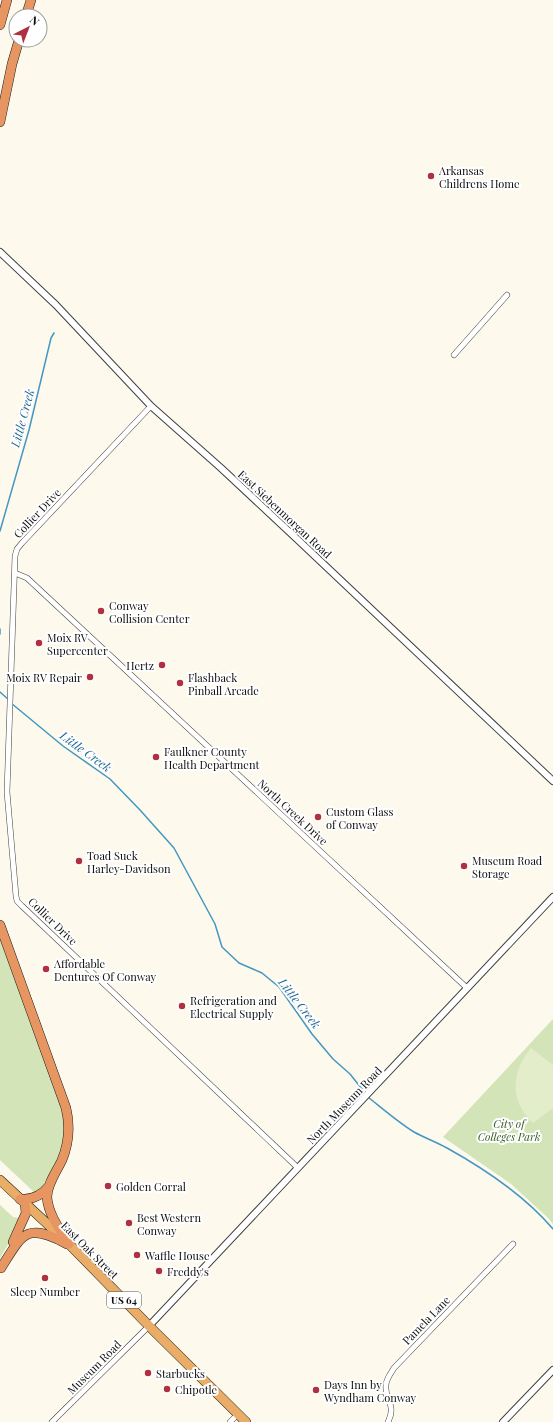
<svg xmlns="http://www.w3.org/2000/svg" width="553" height="1422" viewBox="0 0 553 1422" font-family="'Playfair Display',serif">
  <rect width="100%" height="100%" fill="#fdf9ed"/>
  <path fill="#d3e4b9" d="M0 939 60 1101C66 1130 66 1147 50 1173 46 1181 42 1188 35 1193L0 1160Z
    M553 1019V1224L548 1218 511 1184 443 1137Z
    M0 1205 13 1217 19 1218 22 1221 0 1258Z"/>
  <path fill="#e3edca" d="M531 1048 553 1065V1108L533 1123C509 1101 511 1072 531 1048Z"/>
  <g fill="none" stroke-linecap="round" stroke-linejoin="round">
    <path stroke="#4397c1" stroke-width="1.5" d="M0 531 29 430 51 338 54 333
      M0 629V634
      M0 692 9 700
      M11 703 63 746 110 779 140 810 174 848 215 924 222 947 239 963 262 973 279 987 312 1034 333 1059 350 1074 366 1094
      M368 1097C383 1109 398 1122 414 1132 425 1138 436 1142 447 1148 483 1168 526 1197 553 1229"/>
    <g stroke="#3f3f3f" stroke-width="6">
      <path id="minor" d="M454 355 507 295
        M151 406 22 543 17 549 15 556 7 792 16 896 17 901 22 906 298 1168
        M15 573 27 578 467 988
        M52 1422 149 1326
        M230 1422 238 1414
        M388 1422C397 1404 384 1400 386 1385 386 1379 391 1373 394 1368L513 1244"/>
    </g>
    <g stroke="#3f3f3f" stroke-width="8">
      <path id="tertiary" d="M0 252 56 305 151 406 221 468 297 539 553 781
        M149 1326 553 897
        M503 1422 553 1370"/>
    </g>
    <g stroke="#1d1d1d" stroke-width="10">
      <path id="trunk" d="M0 1180 69 1244 155 1332 246 1422"/>
    </g>
    <g stroke="#1d1d1d" stroke-width="10">
      <path id="motorway" d="M26 16 31 0
        M0 25 7 0
        M0 122 12 64 19 40
        M0 925 66 1108C70 1125 69 1143 62 1160 57 1171 47 1184 47 1197 48 1214 60 1230 69 1244
        M20 1199C32 1200 42 1195 49 1186
        M13 1242 26 1213 25 1204
        M1 1268C23 1233 26 1222 67 1244"/>
    </g>
    <use href="#minor" stroke="#fff" stroke-width="5"/>
    <use href="#tertiary" stroke="#fff" stroke-width="6"/>
    <use href="#trunk" stroke="#eaad68" stroke-width="9"/>
    <use href="#motorway" stroke="#e79561" stroke-width="9"/>
  </g>
  <g fill="#af313f" stroke="#fff" stroke-width="1.5">
    <circle cx="431" cy="176" r="4"/>
    <circle cx="101" cy="611" r="4"/>
    <circle cx="39" cy="643" r="4"/>
    <circle cx="162" cy="665" r="4"/>
    <circle cx="90" cy="677" r="4"/>
    <circle cx="180" cy="683" r="4"/>
    <circle cx="156" cy="757" r="4"/>
    <circle cx="318" cy="817" r="4"/>
    <circle cx="79" cy="861" r="4"/>
    <circle cx="464" cy="866" r="4"/>
    <circle cx="46" cy="969" r="4"/>
    <circle cx="182" cy="1006" r="4"/>
    <circle cx="108" cy="1186" r="4"/>
    <circle cx="129" cy="1223" r="4"/>
    <circle cx="137" cy="1255" r="4"/>
    <circle cx="159" cy="1271" r="4"/>
    <circle cx="45" cy="1278" r="4"/>
    <circle cx="148" cy="1373" r="4"/>
    <circle cx="167" cy="1389" r="4"/>
    <circle cx="316" cy="1390" r="4"/>
  </g>
  <g text-anchor="middle" dominant-baseline="central" stroke-width="4" stroke-linejoin="round" paint-order="stroke">
    <rect fill="#fff" stroke="#555" stroke-width="1" x="107" y="1292" width="34" height="16" rx="3"/>
    <g font-size="10" font-weight="bold" fill="#0c0c0c">
      <text x="124" y="1300">US 64</text>
    </g>
    <g font-size="11" fill="#0c0c0c" stroke="#fff" text-anchor="start">
      <text x="439" y="170">Arkansas<tspan x="439" dy="13">Childrens Home</tspan></text>
      <text x="109" y="605">Conway<tspan x="109" dy="13">Collision Center</tspan></text>
      <text x="47" y="637">Moix RV<tspan x="47" dy="13">Supercenter</tspan></text>
      <text x="154" y="665" text-anchor="end">Hertz</text>
      <text x="82" y="677" text-anchor="end">Moix RV Repair</text>
      <text x="188" y="677">Flashback<tspan x="188" dy="13">Pinball Arcade</tspan></text>
      <text x="164" y="751">Faulkner County<tspan x="164" dy="13">Health Department</tspan></text>
      <text x="326" y="811">Custom Glass<tspan x="326" dy="13">of Conway</tspan></text>
      <text x="87" y="855">Toad Suck<tspan x="87" dy="13">Harley-Davidson</tspan></text>
      <text x="472" y="860">Museum Road<tspan x="472" dy="13">Storage</tspan></text>
      <text x="54" y="963">Affordable<tspan x="54" dy="13">Dentures Of Conway</tspan></text>
      <text x="190" y="1000">Refrigeration and<tspan x="190" dy="13">Electrical Supply</tspan></text>
      <text x="116" y="1186">Golden Corral</text>
      <text x="137" y="1217">Best Western<tspan x="137" dy="13">Conway</tspan></text>
      <text x="145" y="1255">Waffle House</text>
      <text x="167" y="1271">Freddy's</text>
      <text x="45" y="1291" text-anchor="middle">Sleep Number</text>
      <text x="156" y="1373">Starbucks</text>
      <text x="324" y="1384">Days Inn by<tspan x="324" dy="13">Wyndham Conway</tspan></text>
      <text x="175" y="1389">Chipotle</text>
    </g>
    <g font-size="11" fill="#0c0c0c" stroke="#fff">
      <text transform="translate(37 513) rotate(-47)">Collier Drive</text>
      <text transform="translate(285 514) rotate(43)">East Siebenmorgan Road</text>
      <text transform="translate(293 812) rotate(43)">North Creek Drive</text>
      <text transform="translate(53 921) rotate(44)">Collier Drive</text>
      <text transform="translate(344 1105) rotate(-46)">North Museum Road</text>
      <text transform="translate(90 1250) rotate(45)">East Oak Street</text>
      <text transform="translate(426 1320) rotate(-46)">Pamela Lane</text>
      <text transform="translate(94 1367) rotate(-45)">Museum Road</text>
    </g>
    <g font-size="11" font-style="italic" fill="#335d22" stroke="#fff">
      <text x="509" y="1123">City of<tspan x="509" dy="13">Colleges Park</tspan></text>
    </g>
    <g font-size="12" font-style="italic" fill="#216892" stroke="#fff">
      <text transform="translate(22 418) rotate(-75)">Little Creek</text>
      <text transform="translate(86 751) rotate(36)">Little Creek</text>
      <text transform="translate(300 1003) rotate(52)">Little Creek</text>
    </g>
  </g>
  <g transform="translate(28 28) rotate(42)"><circle r="19" fill="#ffffff" stroke="#9e9e9e"/>
  <path d="M0-3L7 15L0 10L-7 15Z" fill="#af313f"/>
  <text y="-6" font-size="11" font-weight="bold" text-anchor="middle" fill="#0c0c0c">N</text>
  </g>
</svg>
